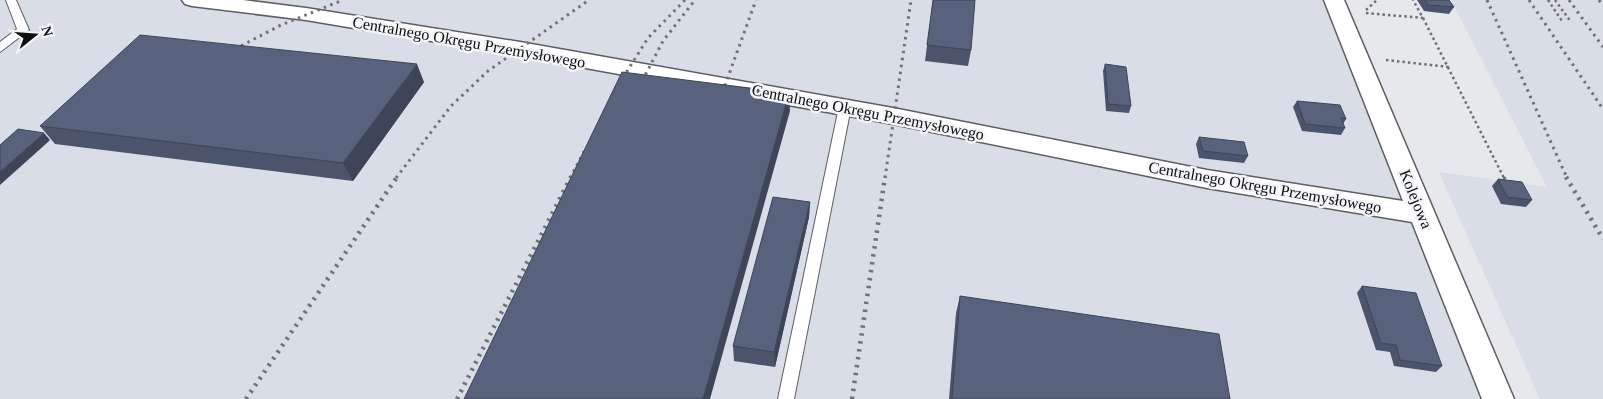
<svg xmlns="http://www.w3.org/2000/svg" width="1603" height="399" viewBox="0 0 1603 399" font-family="'Times New Roman',serif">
  <rect width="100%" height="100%" fill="#e7e8eb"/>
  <path fill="#d9dde7" d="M0 0H1334L1498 399H0Z
    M1451 0H1603V399H1540L1439 172 1547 187Z"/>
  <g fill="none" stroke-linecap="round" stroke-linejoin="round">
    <g stroke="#5d5e60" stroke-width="2">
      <path id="service" d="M6 0H16L29 30 0 52V42L17 29Z
        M845 103 851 107 794 399H778L839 107Z"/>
    </g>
    <g stroke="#5d5e60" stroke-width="3">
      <path id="minor" d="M182 0H243L306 8 520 42 893 108 1207 170 1403 201 1324 0H1344L1514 399H1482L1412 222 1207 188 893 124 520 56 306 20 192 6 185 4Z"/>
    </g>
    <path stroke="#707072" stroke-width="2.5" stroke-dasharray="2.5 3" stroke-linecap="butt" d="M1548 0 1562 21
      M1555 0 1571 22
      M1366 10 1377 0
      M1366 13 1423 18 1413 0
      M1423 18 1504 178
      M1386 60 1449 67"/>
    <path stroke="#707072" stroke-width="3" stroke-dasharray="2.5 4.5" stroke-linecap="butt" d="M1504 177 1506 182"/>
    <use href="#service" fill="#fff" fill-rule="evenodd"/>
    <use href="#minor" fill="#fff" fill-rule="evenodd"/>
    <path stroke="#727274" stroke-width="3" stroke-dasharray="2.5 4.5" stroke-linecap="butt" d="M1487 0 1567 178
      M1529 0 1603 109
      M1569 0 1603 47
      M1599 0 1603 6
      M235 49 281 25 343 0
      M619 84 648 38 685 0
      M639 87 663 41 695 0
      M720 99 756 0
      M396 178 451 106 488 71 589 0
      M570 178 586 148
      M885 178 911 0"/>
    <path stroke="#727274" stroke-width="4.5" stroke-dasharray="2.5 5.5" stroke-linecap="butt" d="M1566 177 1603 239
      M246 399 397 177
      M457 399 571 177
      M852 399 885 177"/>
  </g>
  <path fill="#4c546c" d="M933 0 971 50 968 66 925 61Z
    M1417 0H1449L1454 7 1449 14 1424 11Z
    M1105 64 1131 106 1129 113 1106 111 1103 71Z
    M424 82 353 181 55 144 40 126Z
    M1297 101 1346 119 1343 124 1345 128 1341 135 1302 131 1293 107Z
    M1199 137 1248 156 1244 163 1199 158 1196 144Z
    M1498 179 1532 200 1526 207 1501 204 1492 186Z
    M810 202 809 217 775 367 734 361 733 346Z
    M1362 286 1442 366 1436 372 1394 366 1390 352 1376 350 1357 293Z
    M960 296 1230 399H949L956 313Z"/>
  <path fill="#3e4558" d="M417 64 424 82 353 181 343 163Z
    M789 93 790 111 710 399H703Z
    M44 133 50 140 48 142 0 185V172Z
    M810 202 809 217 775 367 774 352Z"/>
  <path fill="#58627d" stroke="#3e4558" d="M933 0H975L971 50 927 45Z
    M1425 0H1449L1454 7 1428 5Z
    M140 35 417 64 343 163 40 126Z
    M1105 64 1126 67 1131 106 1108 104Z
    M622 72 789 93 703 399H464Z
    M1297 101 1340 105 1346 119 1341 118 1345 128 1305 124Z
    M18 129 44 133 0 172V145Z
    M1199 137 1244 142 1248 156 1203 151Z
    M1498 179 1522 182 1532 200 1507 197Z
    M773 197 810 202 774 352 733 346Z
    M1362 286 1416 293 1442 366 1400 360 1396 345 1381 343Z
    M960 296 1219 334 1230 399H952Z"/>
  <g text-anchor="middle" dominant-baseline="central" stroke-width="5" stroke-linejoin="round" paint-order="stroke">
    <g font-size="16" fill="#0e0e0f" stroke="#f4f5f8">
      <text transform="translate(469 42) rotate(10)">Centralnego Okręgu Przemysłowego</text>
      <text transform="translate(868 112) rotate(11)">Centralnego Okręgu Przemysłowego</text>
      <text transform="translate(1265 187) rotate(10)">Centralnego Okręgu Przemysłowego</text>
      <text transform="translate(1416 199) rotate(68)">Kolejowa</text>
    </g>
  </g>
  <g transform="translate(35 35) rotate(73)" stroke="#f4f5f8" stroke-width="4" paint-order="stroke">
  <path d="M0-4L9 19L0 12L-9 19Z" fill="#0e0e0f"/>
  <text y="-8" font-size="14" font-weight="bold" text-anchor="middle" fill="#0e0e0f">N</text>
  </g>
</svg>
